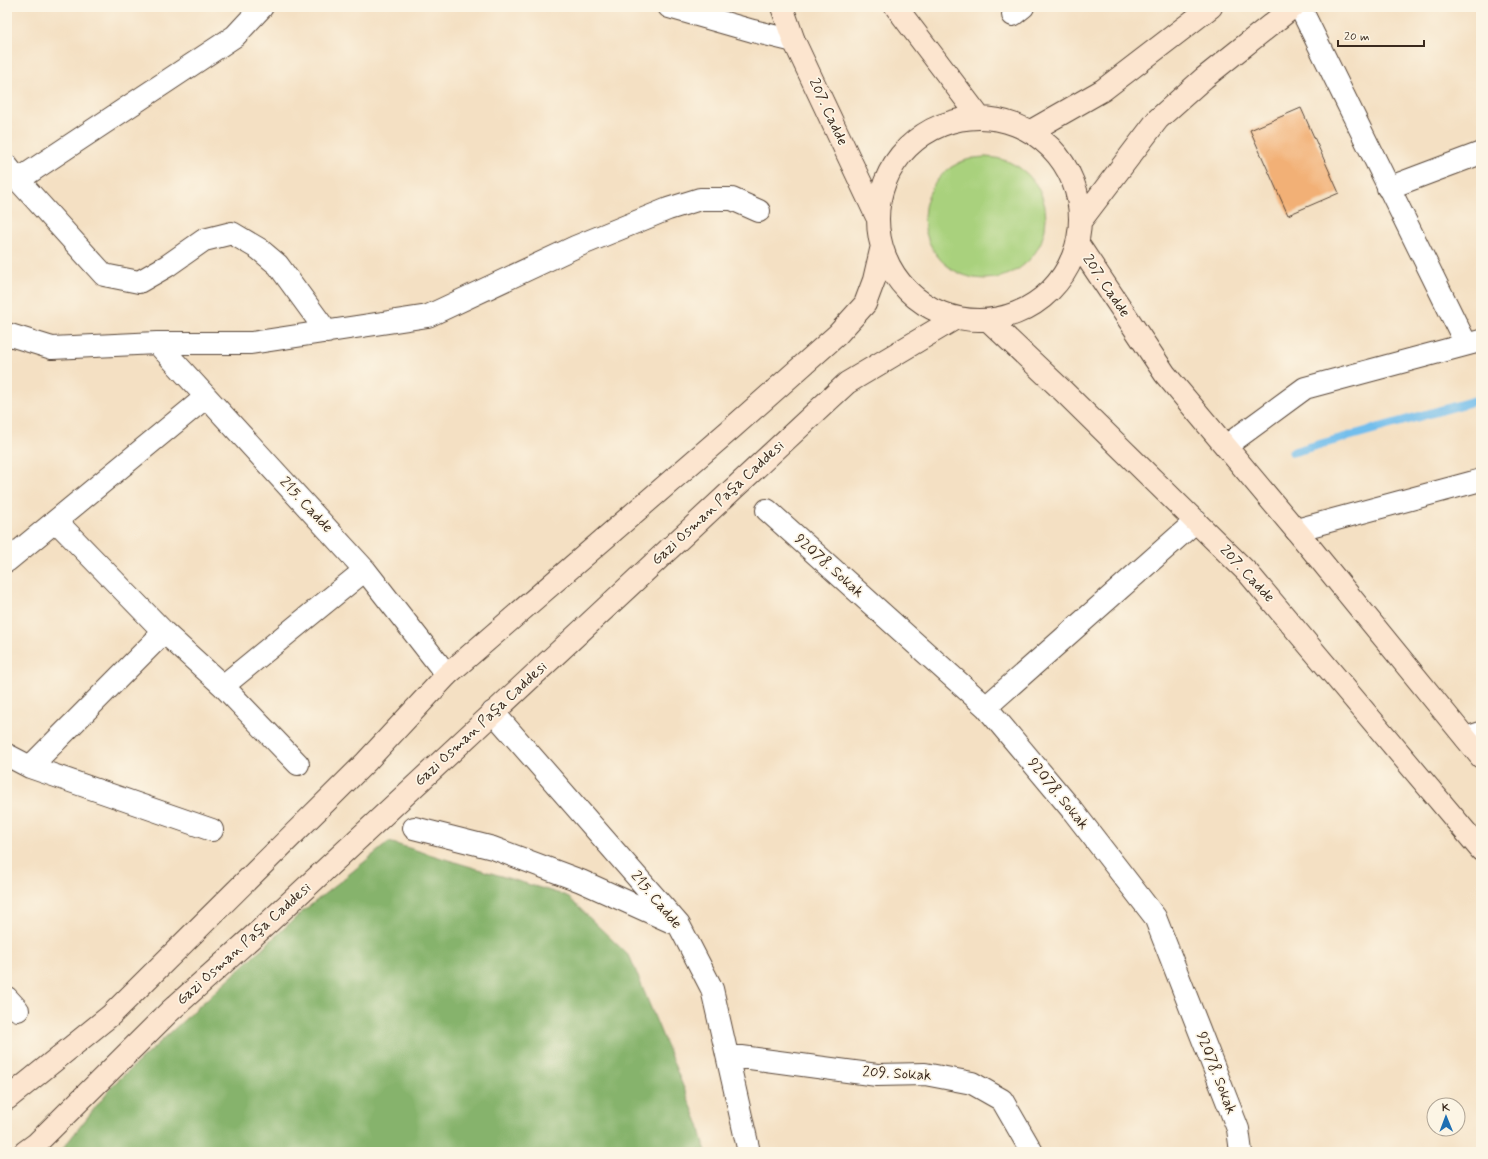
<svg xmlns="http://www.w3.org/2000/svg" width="1488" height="1159" viewBox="0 0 1488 1159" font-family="Mynerve,sans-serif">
  <rect width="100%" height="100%" fill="#fcf5e5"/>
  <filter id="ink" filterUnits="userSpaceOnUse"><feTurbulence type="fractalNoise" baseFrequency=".025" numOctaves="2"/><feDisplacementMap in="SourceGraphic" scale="8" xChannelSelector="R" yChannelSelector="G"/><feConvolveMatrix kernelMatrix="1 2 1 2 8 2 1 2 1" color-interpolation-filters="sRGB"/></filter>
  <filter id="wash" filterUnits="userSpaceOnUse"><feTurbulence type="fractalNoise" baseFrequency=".012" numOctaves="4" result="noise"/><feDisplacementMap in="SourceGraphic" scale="16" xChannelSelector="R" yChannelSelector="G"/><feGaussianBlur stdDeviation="0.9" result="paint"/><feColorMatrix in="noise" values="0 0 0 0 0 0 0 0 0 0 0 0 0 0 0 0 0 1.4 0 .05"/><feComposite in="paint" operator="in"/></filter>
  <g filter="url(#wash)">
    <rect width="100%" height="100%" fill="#f4e0c3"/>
    <path fill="#a9d17d" stroke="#727e4e" d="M924 218a61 61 0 1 1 122 0a61 61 0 1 1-122 0Z"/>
    <path fill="#86b36c" stroke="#606e45" d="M389 842 567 896 630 957 699 1125 706 1152H60L113 1085 301 913Z"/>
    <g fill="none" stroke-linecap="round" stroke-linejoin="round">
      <path stroke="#72beec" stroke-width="9" d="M1293 452 1481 399"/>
    </g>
    <g id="blocks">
      <path fill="#f2b076" d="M1301 108 1339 193 1288 215 1250 130Z"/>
    </g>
  </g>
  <g filter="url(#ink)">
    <use href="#blocks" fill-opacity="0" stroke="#574537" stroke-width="1"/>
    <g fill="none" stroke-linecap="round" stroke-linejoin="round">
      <g stroke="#574537" stroke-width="24">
        <path id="minor" d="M669 7 753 31 794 41
          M1300 7 1466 344
          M1013 15 1023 7
          M7 166 18 180 104 275 139 282 167 266 204 240 232 233 259 249 278 265 327 332
          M18 180 235 36 262 7
          M1388 188 1481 153
          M7 334 52 348 157 343H251L428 316 575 247 668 209 700 199H732L759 211
          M157 343 365 570 447 675
          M1226 446 1305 388 1480 341
          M767 510 986 707 1073 811 1155 917 1238 1129 1241 1152
          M56 521 164 632 223 686 298 764
          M1296 530 1481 480
          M7 561 206 397
          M223 686 365 570
          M986 707 1196 521
          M493 712 679 925 712 989 749 1152
          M1466 738 1481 733
          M7 755 30 767 212 830
          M30 767 164 632
          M414 828 493 848 581 881 672 922
          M7 998 18 1010
          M727 1055 877 1075 925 1074 972 1083 1002 1100 1032 1152"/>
      </g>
      <g stroke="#574537" stroke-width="24">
        <path id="secondary" d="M782 7 794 41 876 215
          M896 7 980 118
          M878 219a101 101 0 1 1 202 0a101 101 0 1 1-202 0Z
          M1031 131 1103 90 1211 7
          M1082 219 1158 119 1204 78 1293 7
          M1078 244 1165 374 1300 535 1481 757
          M988 320 1062 390 1249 574 1481 850
          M7 1099 111 1015 366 762 447 675 731 429 837 335 865 304 874 280 881 250
          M25 1152 36 1144 169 1012 269 922 847 383 956 318"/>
      </g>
      <use href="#minor" stroke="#fff" stroke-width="22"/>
      <use href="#secondary" stroke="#fce5cf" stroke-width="22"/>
    </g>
  </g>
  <g text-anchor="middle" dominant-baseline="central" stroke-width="3.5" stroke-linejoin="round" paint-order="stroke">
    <g font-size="15" fill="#3b2a1e" stroke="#fcf5e5">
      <text transform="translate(828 112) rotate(65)">207. Cadde</text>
      <text transform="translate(1106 286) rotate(56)">207. Cadde</text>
      <text transform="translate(718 503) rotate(-43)">Gazi Osman Paşa Caddesi</text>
      <text transform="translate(306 505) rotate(47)">215. Cadde</text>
      <text transform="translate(829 566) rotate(42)">92078. Sokak</text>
      <text transform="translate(1247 574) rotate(47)">207. Cadde</text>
      <text transform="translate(481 724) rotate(-43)">Gazi Osman Paşa Caddesi</text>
      <text transform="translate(1058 794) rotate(51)">92078. Sokak</text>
      <text transform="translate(656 900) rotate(50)">215. Cadde</text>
      <text transform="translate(244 944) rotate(-42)">Gazi Osman Paşa Caddesi</text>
      <text transform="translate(1216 1073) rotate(69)">92078. Sokak</text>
      <text transform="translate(897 1074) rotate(3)">209. Sokak</text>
    </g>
  </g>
  <rect width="1488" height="1159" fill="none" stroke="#fcf5e5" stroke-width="24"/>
  <g transform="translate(1446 1117) rotate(359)"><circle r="19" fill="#fcf5e5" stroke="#afa495"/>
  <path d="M0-3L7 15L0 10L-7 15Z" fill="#1f6fb2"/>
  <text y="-6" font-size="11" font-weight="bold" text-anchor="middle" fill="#3b2a1e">K</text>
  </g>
  <path d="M1338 40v6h86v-6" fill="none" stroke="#3b2a1e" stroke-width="2"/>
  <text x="1344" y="40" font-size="12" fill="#3b2a1e" stroke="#fcf5e5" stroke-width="3" paint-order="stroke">20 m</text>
</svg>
